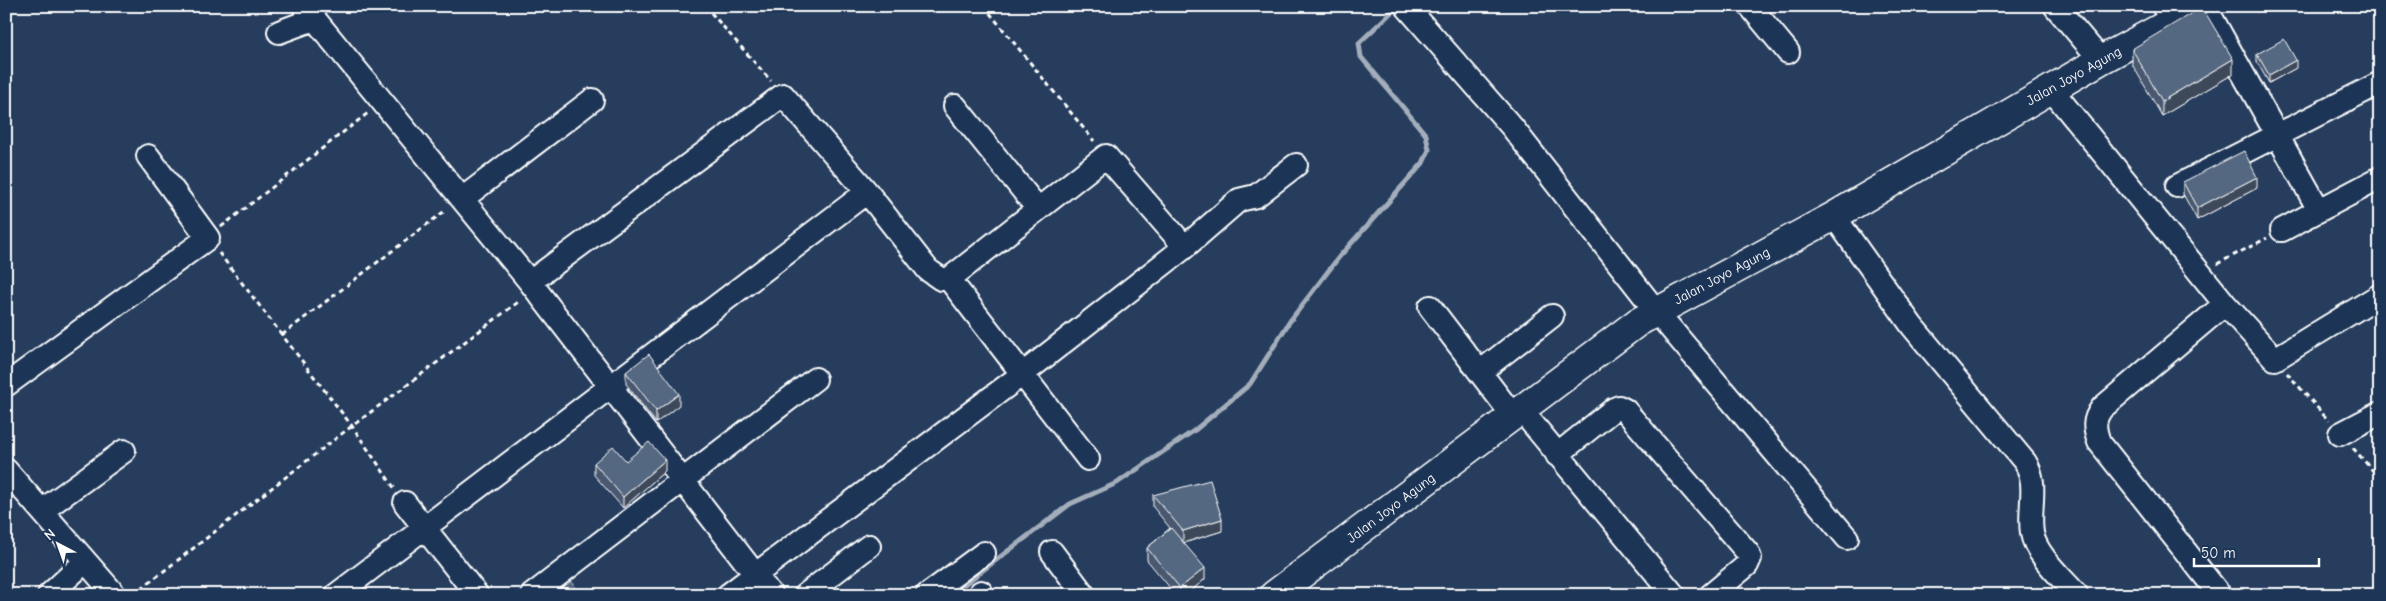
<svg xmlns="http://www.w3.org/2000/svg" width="2386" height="601" viewBox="0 0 2386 601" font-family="'Comic Neue',sans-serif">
  <rect width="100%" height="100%" fill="#263d5e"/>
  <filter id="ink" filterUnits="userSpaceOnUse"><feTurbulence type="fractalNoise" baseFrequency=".02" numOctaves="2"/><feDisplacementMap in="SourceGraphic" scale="10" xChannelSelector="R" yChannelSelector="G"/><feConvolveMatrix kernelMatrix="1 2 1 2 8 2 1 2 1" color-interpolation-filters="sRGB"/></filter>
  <g filter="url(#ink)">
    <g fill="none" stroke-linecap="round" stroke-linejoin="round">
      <path stroke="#a4aebb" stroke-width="5" d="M950 595 1070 504 1117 483 1195 430 1250 384 1290 321 1339 257 1423 163 1429 150 1426 135 1361 57 1359 43 1398 6"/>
      <g stroke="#fff" stroke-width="26">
        <path id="minor" d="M304 6 530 282 771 595
          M1406 6 1512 127 1656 311 1847 538
          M1750 6 1788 52
          M2055 6 2101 60
          M2163 6 2174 21
          M2205 6 2319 210
          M279 32 314 19
          M2051 89 2225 304 2275 359 2380 295
          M955 106 1038 209
          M2177 186 2380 83
          M462 199 592 100
          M1834 216 1912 326 2025 462C2039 484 2028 508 2032 533 2035 554 2063 579 2077 595
          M2282 230 2380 178
          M949 279 1088 459
          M530 282 783 95 867 192
          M1430 307 1514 417
          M1480 372 1552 316
          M6 385 208 238 148 156
          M1522 411 1674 595
          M2340 434 2380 413
          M1557 455 1614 409 1619 407 1625 410 1748 553 1750 558 1747 565 1711 595
          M6 470 115 595
          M405 503 477 595
          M43 510 124 451
          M1052 552 1084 595
          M981 592 983 595
          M49 595 76 570
          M336 595 867 192 928 270 941 279H949L1106 156 1185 247
          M532 595 815 379
          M728 595 1024 373 1185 247 1239 200 1256 196 1296 165
          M805 595 869 546
          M927 595 984 553
          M2220 595 2099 442C2094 428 2093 420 2102 408L2225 304"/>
      </g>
      <g stroke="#fff" stroke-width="31">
        <path id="major" d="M1274 595 1638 322 1834 216 2101 60 2201 6"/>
      </g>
      <path stroke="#fff" stroke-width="3" stroke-dasharray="5 4" stroke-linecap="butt" d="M705 6 771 81
        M984 6 1094 141
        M221 227 368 113
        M219 253 352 426 395 489
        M2217 264 2267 238
        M282 335 446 210
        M2287 373 2329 421
        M2353 448 2380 479
        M134 594 352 426 521 300"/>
      <use href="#minor" stroke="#1d3557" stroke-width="22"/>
      <use href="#major" stroke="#1d3557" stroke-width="28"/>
    </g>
    <path fill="#49596f" stroke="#fff" d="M2132 49 2233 74 2162 116 2132 64Z
      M2257 54 2296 68 2269 83 2257 62Z
      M2183 182 2257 188 2197 220 2183 194Z
      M626 372 679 405 656 423 626 384Z
      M626 461 665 471 623 508 594 475V463Z
      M1153 495 1222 531 1184 543 1205 579 1186 595H1176L1147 560V548L1170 528 1153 507Z"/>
    <path fill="#3c485a" stroke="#fff" d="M2233 59V74L2162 116V101Z
      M2296 60V68L2269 83V75Z
      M2257 177V188L2197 220V208Z
      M679 394V405L656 423V411Z
      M665 460V471L623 508V497Z
      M1222 519V531L1183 543V531Z
      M1205 568V579L1186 595H1180V588Z"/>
    <path fill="#556781" stroke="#fff" d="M2202 7 2233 59 2162 101 2132 49Z
      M2284 39 2296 60 2269 75 2257 54Z
      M2244 151 2257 177 2197 208 2183 182Z
      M649 354 679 394 656 411 626 372Z
      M649 442 665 460 623 497 594 463 613 446 626 461Z
      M1210 480 1222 519 1183 531 1153 495Z
      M1171 528 1205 568 1180 588 1147 548Z
      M571 581 582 595H553Z
      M1304 590 1308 595H1298Z"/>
  </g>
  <g text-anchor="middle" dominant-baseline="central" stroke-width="4.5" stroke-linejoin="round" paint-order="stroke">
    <g font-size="14" fill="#fff" stroke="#1d3557">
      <text transform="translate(2074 76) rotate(-29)">Jalan Joyo Agung</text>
      <text transform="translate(1722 276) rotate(-28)">Jalan Joyo Agung</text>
      <text transform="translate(1391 508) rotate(-37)">Jalan Joyo Agung</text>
    </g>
  </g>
  <rect width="2386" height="601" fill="none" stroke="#1d3557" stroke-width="25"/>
  <rect x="12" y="12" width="2361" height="576" fill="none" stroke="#fff" stroke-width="2" filter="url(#ink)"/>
  <g transform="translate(58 544) rotate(319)" stroke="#1d3557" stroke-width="4" paint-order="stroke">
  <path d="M0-4L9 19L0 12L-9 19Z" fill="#ffffff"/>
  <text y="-8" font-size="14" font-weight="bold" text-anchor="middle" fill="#ffffff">N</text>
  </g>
  <path d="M2194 558v8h125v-8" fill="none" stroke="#ffffff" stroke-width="2.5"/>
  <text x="2201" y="558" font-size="15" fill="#ffffff" stroke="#1d3557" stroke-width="4" paint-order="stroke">50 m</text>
</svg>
